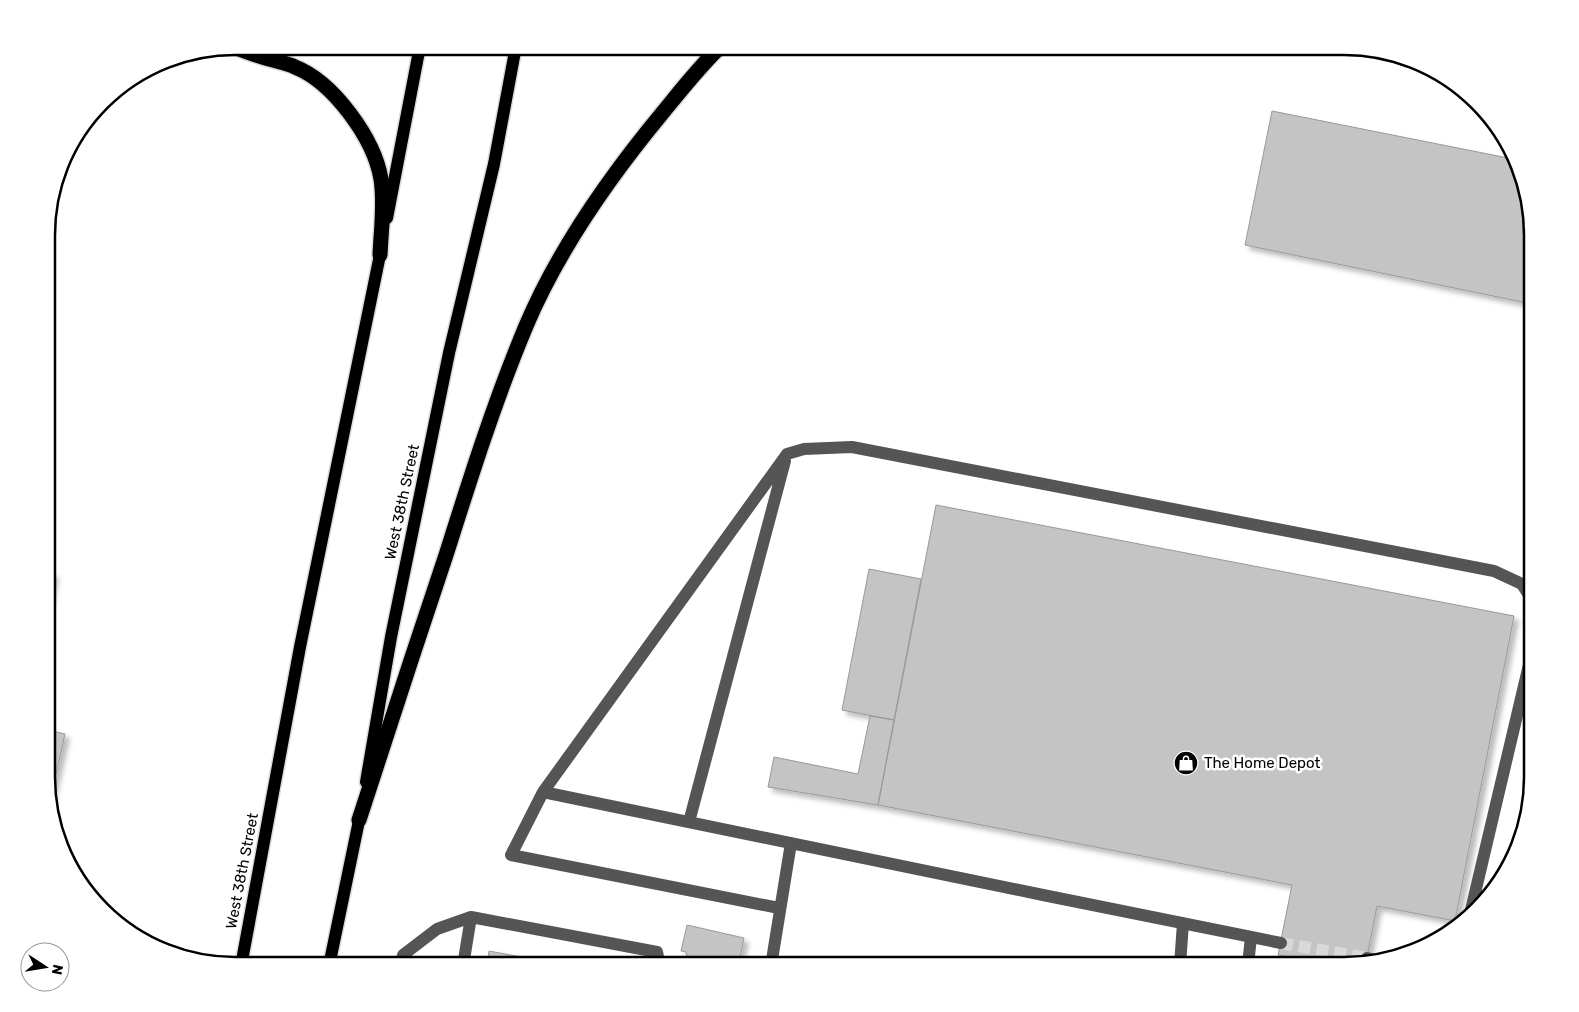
<svg xmlns="http://www.w3.org/2000/svg" width="1579" height="1012" viewBox="0 0 1579 1012" font-family="Rubik,sans-serif">
  <defs>
    <filter id="shadow"><feDropShadow dx="4.5" dy="4.5" stdDeviation="2.5" flood-color="#0004"/></filter>
  </defs>
  <rect width="100%" height="100%" fill="#fff"/>
  <path fill="#c4c4c4" stroke="#999" filter="url(#shadow)" d="M1272 111 1513 159 1532 223V304L1245 245Z
    M936 505 1514 616 1455 921 1377 906 1366 962 1356 965H1331L1278 955 1292 885 878 805Z
    M869 569 921 579 894 720 842 710Z
    M48 572 54 574 48 604Z
    M870 716 894 720 878 805 768 787 774 757 858 774Z
    M48 730 65 734 49 805 48 801Z
    M687 925 744 938 738 966H690L686 952 681 951Z
    M489 951 571 966H487Z"/>
  <g fill="none" stroke-linecap="round" stroke-linejoin="round">
    <path stroke="#d9d9d9" stroke-width="12" stroke-dasharray="12 6" stroke-linecap="butt" d="M1281 943 1367 958"/>
    <g stroke="#dbdbdb" stroke-width="15">
      <path id="major" d="M387 218 420 46
        M366 782 391 637 449 353 494 164 516 46
        M241 966 300 647 382 245
        M329 966 361 811"/>
    </g>
    <g stroke="#dbdbdb" stroke-width="18">
      <path id="highway" d="M369 46 381 47 412 46
        M233 47C245 51 257 56 269 59 278 62 287 63 295 67 333 82 374 138 381 179 385 204 381 230 380 255
        M359 820C388 731 417 641 447 552 471 476 495 400 526 326 559 248 610 176 664 111 682 89 700 66 721 46"/>
    </g>
    <path stroke="#555" stroke-width="12" d="M543 792 511 855 779 908
      M689 822 785 461
      M1471 910 1532 652
      M1281 943 1043 895 543 792 787 454 804 449 852 447 1494 571 1522 584 1532 600
      M1367 958 1374 960
      M1180 965 1183 923
      M1248 965 1251 937
      M400 966 403 955 437 929 471 917 657 952 660 966
      M463 966 471 917
      M771 966 791 843"/>
    <use href="#major" stroke="#000" stroke-width="12"/>
    <use href="#highway" stroke="#000" stroke-width="15"/>
  </g>
  <defs>
    <g id="shop-disc" transform="scale(1.25)"><circle r="9.5" fill="#000" stroke="#fff"/><path d="M-5-2.5h2.3a2.7 3.5 0 0 1 5.4 0H5L5.5 6h-11ZM-1.5-2.5h3a1.5 2.3 0 0 0-3 0Z" fill="#fff"/></g>
  </defs>
  <g fill-rule="evenodd">
    <use href="#shop-disc" x="1186" y="763"/>
  </g>
  <g text-anchor="middle" dominant-baseline="central" stroke-width="5" stroke-linejoin="round" paint-order="stroke">
    <g font-size="15" fill="#000" stroke="#fff">
      <text transform="translate(402 502) rotate(-78)">West 38th Street</text>
      <text transform="translate(242 871) rotate(-79)">West 38th Street</text>
    </g>
    <g font-size="15" fill="#000" stroke="#fff" text-anchor="start">
      <text x="1204" y="763">The Home Depot</text>
    </g>
  </g>
  <path d="M0 0H1579V1012H0ZM235 55H1344A180 180 0 0 1 1524 235V777A180 180 0 0 1 1344 957H235A180 180 0 0 1 55 777V235A180 180 0 0 1 235 55Z" fill="#fff" fill-rule="evenodd"/>
  <path fill="none" stroke="#000" stroke-width="2.5" d="M235 55H1344A180 180 0 0 1 1524 235V777A180 180 0 0 1 1344 957H235A180 180 0 0 1 55 777V235A180 180 0 0 1 235 55Z"/>
  <g transform="translate(45 967) rotate(102)"><circle r="24" fill="#ffffff" stroke="#999999"/>
  <path d="M0-4L9 19L0 12L-9 19Z" fill="#000000"/>
  <text y="-8" font-size="14" font-weight="bold" text-anchor="middle" fill="#000000">N</text>
  </g>
</svg>
